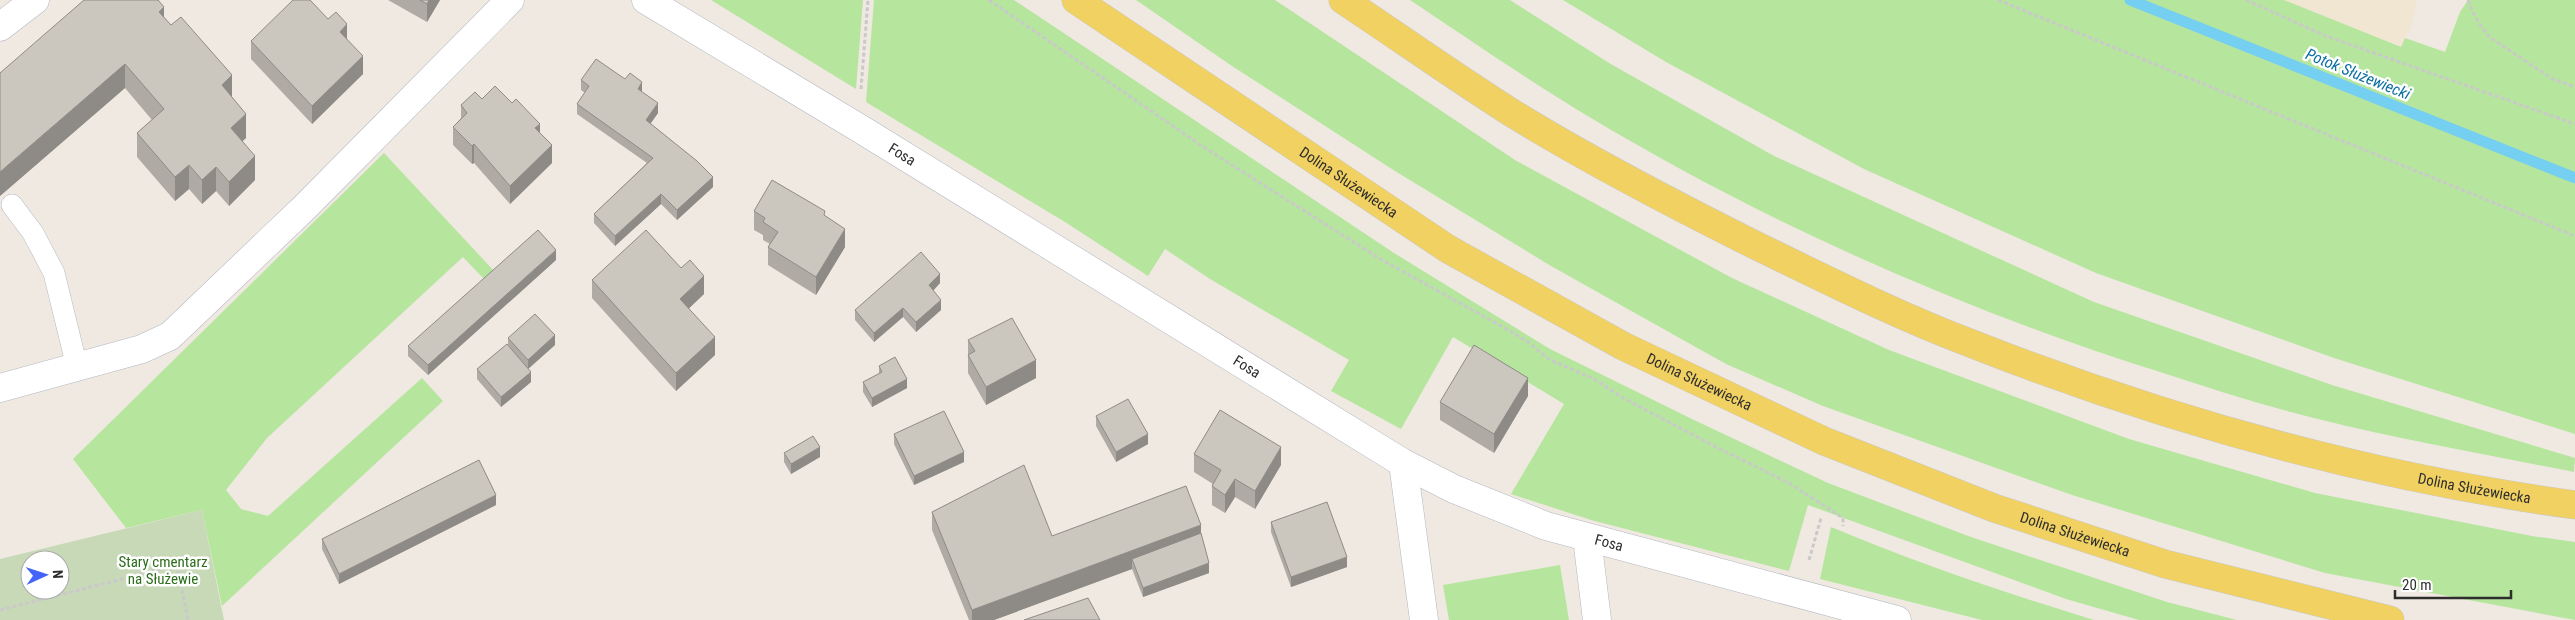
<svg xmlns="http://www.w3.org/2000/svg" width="2575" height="620" viewBox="0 0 2575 620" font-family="'Roboto Condensed',sans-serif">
  <rect width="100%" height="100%" fill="#efe9e1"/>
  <path fill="#f0e6d1" d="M2284 0H2417L2411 28 2401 47Z"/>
  <path fill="#b6e59e" d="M711 0H863L856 89Z
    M874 0H1014L1394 253 1550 349 1694 420 1828 483 1971 537 2167 602 2237 620H2139L2066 599 1808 505 1789 571 1591 520 1511 494 1564 404 1453 337 1401 429 1331 391 1349 360 1210 279 1165 249 1148 276 1065 222 866 102Z
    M1136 0H1275L1515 160 1732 278 1889 350 2129 439 2315 493 2532 536 2575 542V620L2325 573 2072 495 1823 406 1726 364 1551 266 1395 171 1232 66Z
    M1410 0H1510L1609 63 1774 156 2094 302 2332 385 2575 458 2574 472C2489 455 2402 440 2318 419 2265 406 2212 389 2160 372 1961 309 1770 225 1591 118 1529 81 1470 40 1410 0Z
    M1563 0H2284L2401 47 2405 38 2445 52 2460 12 2468 0H2575V434L2334 358 2096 273 1864 169 1666 62Z
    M384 153 495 272 485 280 463 257 267 438 226 490 241 509 268 516 422 378 443 401 222 606 202 510 126 528 73 459Z
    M1831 527C1917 563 2005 593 2094 620H1982L1820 579Z
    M1560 565 1569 620H1449L1443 585Z"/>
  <path fill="#c8d9b8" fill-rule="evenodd" d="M202 510 224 620H0V559ZM30 560H60V590H30Z"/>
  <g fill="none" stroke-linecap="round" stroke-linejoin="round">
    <path stroke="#75cff0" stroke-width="11" d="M2130 0 2575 178"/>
    <g stroke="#b4b7c1" stroke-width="22">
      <path id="lane" d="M12 205 33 233 54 273 77 367"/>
    </g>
    <g stroke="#b4b7c1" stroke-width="29">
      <g id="street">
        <path id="s1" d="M646 0 859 128 1403 463 1454 489 1546 526 1897 620"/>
        <path d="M0 27 35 0"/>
        <path d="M0 388 142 349 170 336 305 207 510 0"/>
        <path d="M1403 463 1424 620"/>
        <path d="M1587 538 1597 620"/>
      </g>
    </g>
    <g stroke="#c9c9c9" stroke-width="29">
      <g id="primary">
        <path id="s2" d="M1076 0 1448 249 1623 346 1824 441 1994 508 2165 564 2390 620"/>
        <path id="s3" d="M1343 0C1399 37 1455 77 1512 113 1590 161 1673 204 1755 245 1825 279 1896 315 1970 343 2163 419 2369 477 2575 505"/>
      </g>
    </g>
    <path stroke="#c9c9c9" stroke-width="3" stroke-dasharray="4 2.5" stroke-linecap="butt" d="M989 0 1205 148 1382 260 1503 327 1528 342 1550 360 1594 379 1625 399 1718 448 1789 483 1843 518V526
      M1998 0 2575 236
      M2246 0 2326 36 2575 124
      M2468 0 2475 17 2489 37 2553 79 2575 87
      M861 89 868 0
      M1809 560 1821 518
      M0 610 177 565 188 620"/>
    <use href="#lane" stroke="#fff" stroke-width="21"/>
    <use href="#street" stroke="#fff" stroke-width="28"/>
    <use href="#primary" stroke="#f2d163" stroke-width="28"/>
  </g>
  <path fill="#afaba4" d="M388 0H440L427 22Z
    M164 17 232 97 246 138 242 141 255 180 229 206 216 191 202 204 189 189 175 201 137 157V133L152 120 125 88 0 196Z
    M347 39 363 74 312 124 251 59V41Z
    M581 80 642 92 658 113 650 124 713 187 677 220 661 204 615 246 594 223V214L647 163 577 114V104L585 93 581 90Z
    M482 99 540 133 552 163 510 204 474 163 472 164 453 145V127L461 118V105Z
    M754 211 825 216 845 247 816 295 768 265V247L770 244 763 240V235L754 230Z
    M556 260 428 375 408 356V346Z
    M592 280 704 294 689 308 715 355 676 391 592 298Z
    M940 283 933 291 941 310 916 332 903 317 874 342 855 320V310Z
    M508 338 555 345 528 369 531 382 501 407 477 379V369L508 345Z
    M968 340 1036 378 986 405 968 373Z
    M879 366 907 388 872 407 863 392V382L879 374Z
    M1528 396 1494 453 1440 420V402Z
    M1096 416 1148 444 1116 462 1096 426Z
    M894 434 964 462 914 485 894 444Z
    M784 453 820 457 791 474 784 462Z
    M1194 454 1281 465 1255 509 1235 497 1225 513 1212 505V486L1213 484 1194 472Z
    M496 505 339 584 322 549V539Z
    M932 512 1052 536 1201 533 1209 573 1143 597 1132 569 994 620H969L932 530Z
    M1271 522 1347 567 1291 587 1271 532Z"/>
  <path fill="#8e8b86" d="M429 0H440L427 22V4Z
    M164 7V31L159 12Z
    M347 24V42L340 32Z
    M363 56V74L312 124V106Z
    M125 64V88L0 196V172Z
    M232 75V100L222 85Z
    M642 82V92L638 89Z
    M658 103V113L646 130V120Z
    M246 114V138L231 152V128Z
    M540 124V142L535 128Z
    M474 144V163L472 164V146Z
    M552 145V163L510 204V186Z
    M255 156V180L229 206V182Z
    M189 165V189L175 201V177Z
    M216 167V191L202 204V180Z
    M713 177V187L677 220V210Z
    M661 194V204L615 246V236Z
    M845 229V247L816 295V277Z
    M556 250V260L428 375V365Z
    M940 274V283L929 295V285Z
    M704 276V294L680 317V299Z
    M941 300V310L916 332V322Z
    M903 308V317L874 342V333Z
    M555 335V345L528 369V360Z
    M715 337V355L676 391V373Z
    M1036 360V378L986 405V387Z
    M531 372V382L501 407V397Z
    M1528 378V396L1494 453V434Z
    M907 379V388L872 407V398Z
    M1148 434V444L1116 462V452Z
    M820 447V457L791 474V464Z
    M1281 447V465L1255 509V491Z
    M964 452V462L914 485V476Z
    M1235 479V497L1225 513V495Z
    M496 495V505L339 584V574Z
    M1201 525V543L1132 559V569L994 620H972V610Z
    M1347 557V567L1291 587V577Z
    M1209 563V573L1143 597V588Z"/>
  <path fill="#cbc7bf" stroke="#8e8b86" d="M84 0H158L164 7 159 12 171 25 181 17 232 75 222 85 246 114 231 128 255 156 229 182 216 167 202 180 189 165 175 177 137 133 164 109 125 64 0 172V73Z
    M293 0H310L328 19 336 12 347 24 340 32 363 56 312 106 251 41Z
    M420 0H429L427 4Z
    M596 59 625 79 630 73 642 82 638 89 658 103 646 120 697 161 713 177 677 210 661 194 615 236 594 214 653 158 577 104 589 86 581 80Z
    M495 86 512 103 516 99 540 124 535 128 552 145 510 186 474 144 472 146 453 127 467 113 461 105 475 92 482 99Z
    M772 180 825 211 824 215 845 229 816 277 768 247 778 232 763 222 765 218 754 211Z
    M538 230 556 250 428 365 408 346Z
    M646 230 681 268 690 260 704 276 680 299 715 337 676 373 592 280Z
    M921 252 940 274 929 285 941 300 916 322 903 308 874 333 855 310Z
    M535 314 555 335 528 360 508 338Z
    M1012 318 1036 360 986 387 968 355 975 351 968 340Z
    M507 344 531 372 501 397 477 369Z
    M1474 345 1528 378 1494 434 1440 402Z
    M895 357 907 379 872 398 863 382 882 372 879 366Z
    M1128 399 1148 434 1116 452 1096 416Z
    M1220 410 1281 447 1255 491 1235 479 1225 495 1212 486 1221 470 1194 454Z
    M944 411 964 452 914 476 894 434Z
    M813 436 820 447 791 464 784 453Z
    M479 460 496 495 339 574 322 539Z
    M1024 465 1052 536 1186 486 1201 525 972 610 932 512Z
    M1327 502 1347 557 1291 577 1271 522Z
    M1201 533 1209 563 1143 588 1132 559Z
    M1088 598 1100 620H1024Z"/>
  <g text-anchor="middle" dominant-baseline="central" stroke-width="5" stroke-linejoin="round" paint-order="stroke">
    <g font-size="15" fill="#2e2e2e" stroke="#fff">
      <text stroke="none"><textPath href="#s1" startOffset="299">Fosa</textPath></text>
      <text stroke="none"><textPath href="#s2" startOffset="328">Dolina Służewiecka</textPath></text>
      <text stroke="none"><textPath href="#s1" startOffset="704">Fosa</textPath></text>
      <text stroke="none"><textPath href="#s2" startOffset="732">Dolina Służewiecka</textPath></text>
      <text stroke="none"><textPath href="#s3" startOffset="1242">Dolina Służewiecka</textPath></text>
      <text stroke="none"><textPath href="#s2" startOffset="1138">Dolina Służewiecka</textPath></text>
      <text stroke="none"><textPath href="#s1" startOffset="1109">Fosa</textPath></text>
    </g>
    <g font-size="15" fill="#2c6e1b" stroke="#fff">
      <text x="163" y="562">Stary cmentarz<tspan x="163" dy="17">na Służewie</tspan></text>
    </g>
    <g font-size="16" font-style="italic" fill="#0d6fa3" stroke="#fff">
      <text transform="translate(2358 74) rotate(22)">Potok Służewiecki</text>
    </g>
  </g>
  <g transform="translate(45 575) rotate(87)"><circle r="24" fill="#ffffff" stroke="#ababab"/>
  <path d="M0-4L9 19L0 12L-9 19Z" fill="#4264fb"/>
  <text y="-8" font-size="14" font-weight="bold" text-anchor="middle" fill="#2e2e2e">N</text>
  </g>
  <path d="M2395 590v8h116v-8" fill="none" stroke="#2e2e2e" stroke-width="2.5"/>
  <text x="2402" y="590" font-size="15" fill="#2e2e2e" stroke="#ffffff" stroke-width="4" paint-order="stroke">20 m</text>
</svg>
